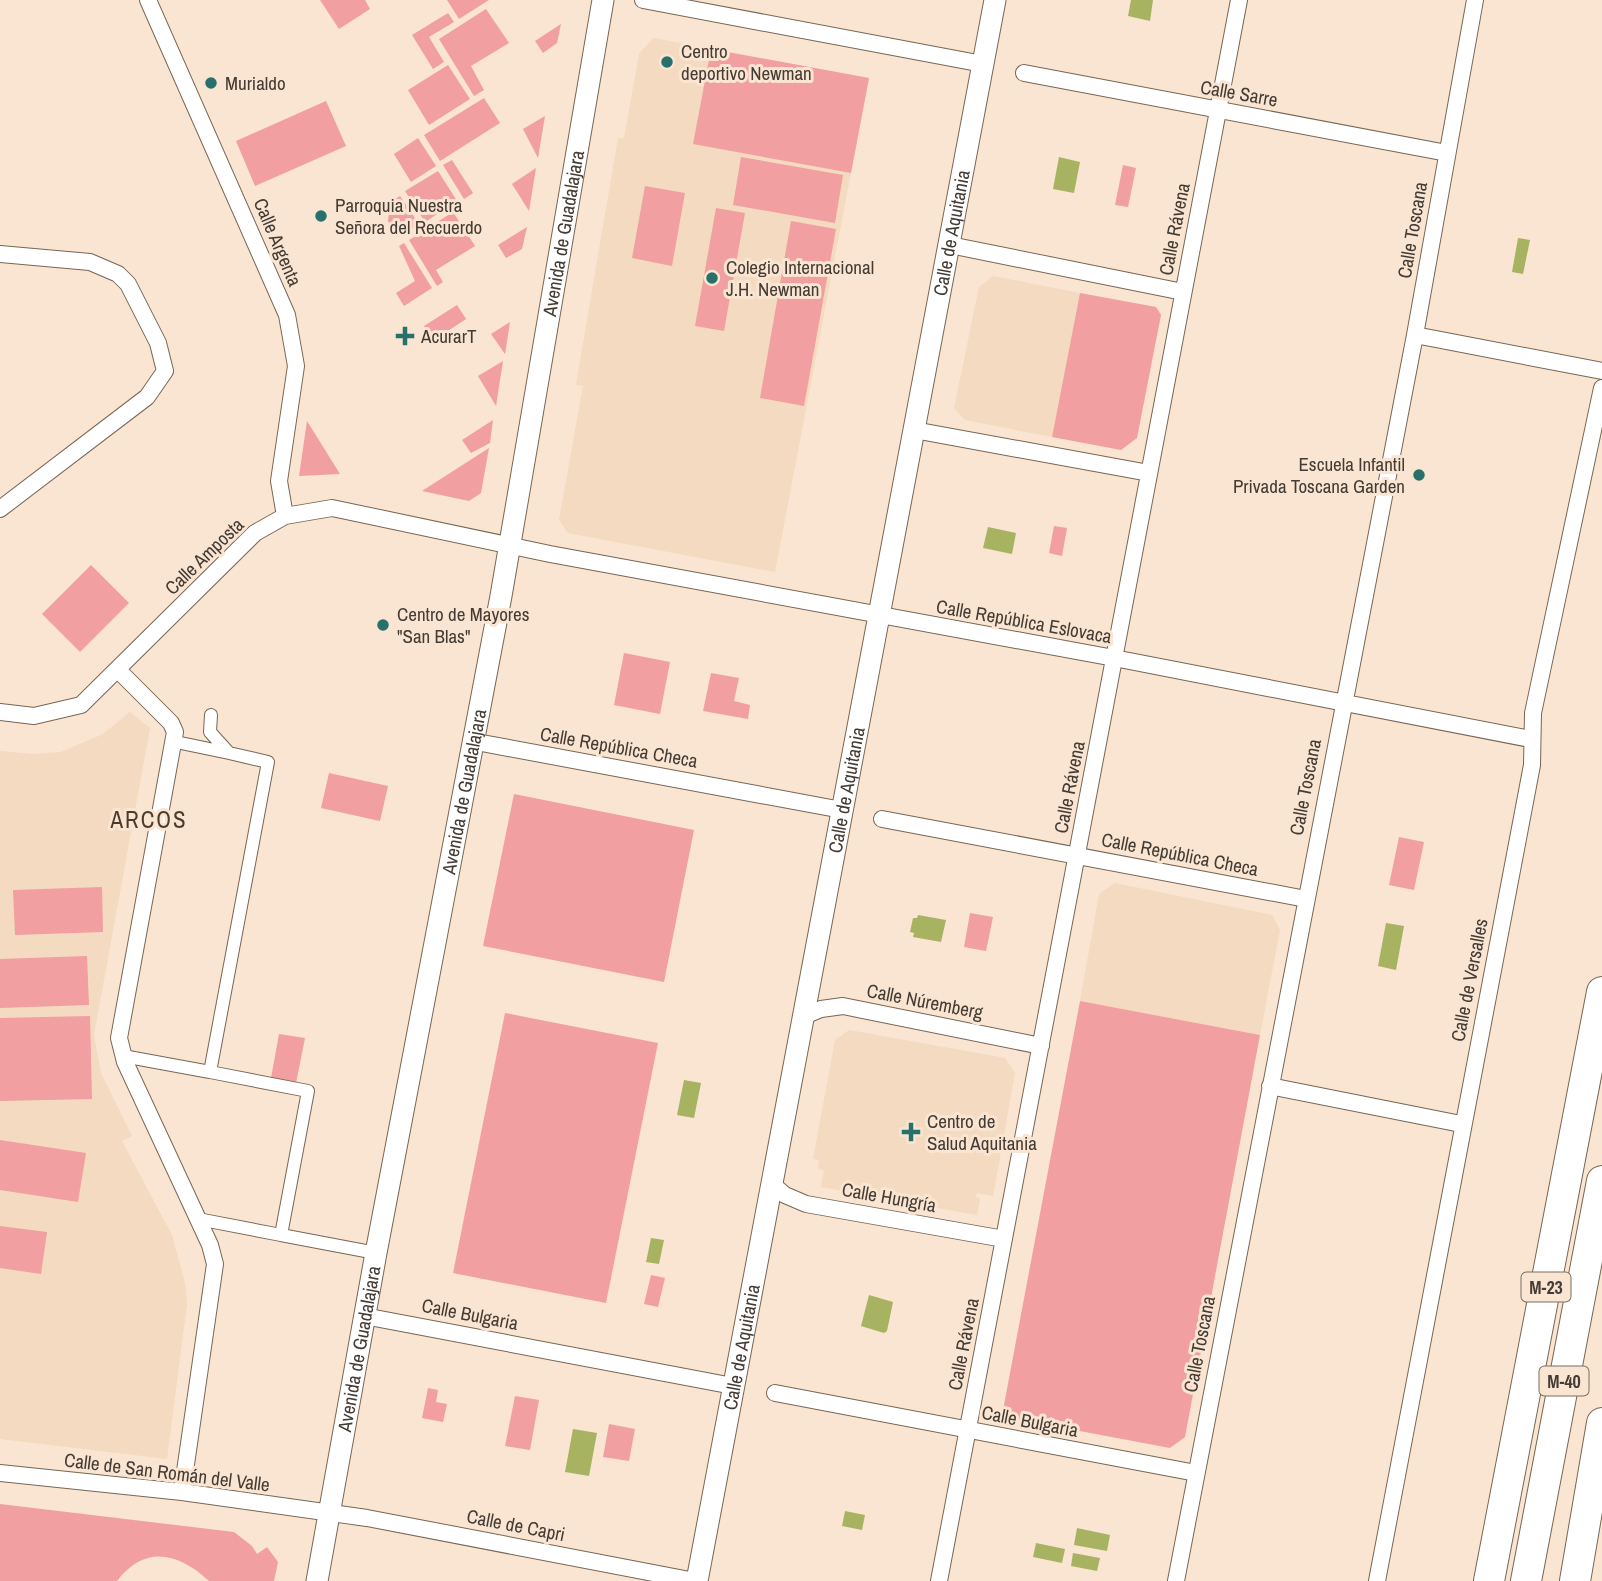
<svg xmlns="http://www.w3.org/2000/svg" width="1602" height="1581" viewBox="0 0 1602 1581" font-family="'Archivo Narrow',sans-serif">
  <rect width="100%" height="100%" fill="#f9e5d1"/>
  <path fill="#f3dac0" d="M653 38 869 78 775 572 568 533 559 520 583 386 576 385 618 138H624L639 54Z
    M993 276 1080 293 1052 437 965 420 954 408 979 287Z
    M130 712 150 728 94 1035 101 1073 132 1136 122 1141 172 1235 185 1283 187 1304 167 1459 0 1439V751L33 754 61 752 103 734Z
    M1115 883 1272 915 1280 930 1260 1035 1080 1001 1099 894Z
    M849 1030 1005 1058 1015 1073 993 1196 977 1193 976 1197 980 1198 977 1215 821 1187 824 1170 818 1169 819 1160 813 1159 835 1040Z"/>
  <path fill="#f19fa0" d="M320 0H365L370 9 339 29Z
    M447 0H489L459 19Z
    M486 9 509 43 471 66 484 90 474 96 439 39Z
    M448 13 454 22 429 37 444 62 433 69 412 35Z
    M561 24 557 43 543 53 535 41Z
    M711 49 869 78 851 173 693 144Z
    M448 65 470 99 429 125 408 90Z
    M484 98 500 123 440 161 424 135Z
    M326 101 346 146 255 186 236 141Z
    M545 116 538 158 523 129Z
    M418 138 436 166 411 182 394 154Z
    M741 157 843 175 835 223 733 205Z
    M452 160 473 193 464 199 443 165Z
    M1123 165 1136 168 1128 207 1115 205Z
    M536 168 529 211 512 184Z
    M438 171 457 201 425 222 405 191Z
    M645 186 685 193 672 266 632 258Z
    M400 196 419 224 398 237 388 221 390 202Z
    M716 208 745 213 724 331 695 326Z
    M453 212 475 246 436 270 443 282 437 286 409 240Z
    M791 221 836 229 804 406 760 398Z
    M527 227 522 249 506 258 498 245Z
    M404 243 432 288 404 306 396 293 415 281 399 246Z
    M1080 293 1156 307 1161 315 1137 438 1121 450 1052 437Z
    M457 305 466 319 434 340 424 326Z
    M510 322 505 354 491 334Z
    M503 361 496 406 478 376Z
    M493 420 490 443 471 453 462 440Z
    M307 421 340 474 299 476Z
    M489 448 481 493 469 501 422 491Z
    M1054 526 1067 528 1062 556 1049 553Z
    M91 565 129 603 80 652 42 614Z
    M624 653 670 662 660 714 614 705Z
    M711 673 739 678 734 701 750 705 748 719 703 711Z
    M329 773 388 786 380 821 321 808Z
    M514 794 694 830 664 982 483 946Z
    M1399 837 1424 842 1414 890 1389 885Z
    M102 887 103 932 15 935 13 890Z
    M970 913 993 917 986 951 964 947Z
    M87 956 89 1005 0 1008V959Z
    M1080 1001 1260 1035 1185 1437 1170 1448 1011 1418 1004 1405Z
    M505 1013 658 1043 606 1303 453 1273Z
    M90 1016 92 1099 0 1101V1018Z
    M279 1034 305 1038 296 1083 271 1078Z
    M0 1140 86 1153 78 1202 0 1190Z
    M0 1226 47 1232 41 1274 0 1268Z
    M651 1275 665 1278 658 1307 644 1304Z
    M428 1388 438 1390 436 1402 447 1404 443 1422 422 1418Z
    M515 1396 539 1400 530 1450 505 1446Z
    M609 1424 635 1429 629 1461 603 1457Z
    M0 1504 234 1532 252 1546 257 1554 267 1547 278 1562 274 1581H209C179 1553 145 1544 117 1581H0Z"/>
  <path fill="#a7b360" d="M1131 0H1153L1150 21 1128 16Z
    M1059 157 1080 162 1074 193 1053 189Z
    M1518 238 1530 240 1523 274 1512 272Z
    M988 527 1016 533 1012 554 983 548Z
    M918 915 946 920 941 942 913 937 914 933 910 932 913 918H917Z
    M1386 923 1404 926 1396 970 1378 966Z
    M684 1080 701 1083 694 1118 677 1115Z
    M651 1238 664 1240 659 1264 646 1262Z
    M869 1295 893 1302 887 1331 884 1333 861 1326Z
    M573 1429 597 1433 589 1476 565 1472Z
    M845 1511 865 1515 862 1530 842 1526Z
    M1077 1528 1110 1535 1107 1551 1074 1545Z
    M1036 1543 1065 1549 1062 1563 1033 1557Z
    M1073 1553 1100 1558 1097 1571 1071 1566Z"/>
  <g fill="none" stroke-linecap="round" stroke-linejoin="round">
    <g stroke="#765" stroke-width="14">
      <path id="pedestrian" d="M211 715 210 732 229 753 268 762 210 1072 308 1091 281 1235 376 1253
        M176 742 229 753
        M123 1056 210 1072
        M198 1219 281 1235"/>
    </g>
    <g stroke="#765" stroke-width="18">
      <path id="minor" d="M148 0 287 315 296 366 279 481 285 516
        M643 0 983 64
        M1024 73 1447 153
        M950 245 1183 292
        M0 254 90 262 118 274 128 284 158 343 165 371 147 397 0 509
        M1415 335 1602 371
        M914 430 1149 473
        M118 670 171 723 175 732 119 1038 125 1062 210 1245 215 1264 182 1492
        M0 712 34 716 81 705 255 533 285 516 332 508 550 554 1114 658 1530 739
        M471 741 842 810
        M882 819 1306 899
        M802 1017 821 1009 843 1006 1041 1046
        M1270 1086 1461 1124
        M772 1184 785 1195 806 1204 1004 1239
        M364 1316 733 1386
        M775 1393 1196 1473
        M0 1473 182 1492 367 1518 695 1581
        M939 1581 1239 0
        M1176 1581 1415 335 1475 0
        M1377 1581 1532 765 1533 713 1602 388"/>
    </g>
    <g stroke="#765" stroke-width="23">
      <g id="tertiary">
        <path id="s1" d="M317 1581 376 1253 501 596 603 0"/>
        <path id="s2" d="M697 1581 995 0"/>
      </g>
    </g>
    <g stroke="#765" stroke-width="32">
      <path id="motorway" d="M1489 1581 1602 992
        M1526 1581 1602 1181
        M1575 1581 1602 1423"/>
    </g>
    <use href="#pedestrian" stroke="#fff" stroke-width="12"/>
    <use href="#minor" stroke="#fff" stroke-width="16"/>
    <use href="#tertiary" stroke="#fff" stroke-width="21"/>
    <use href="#motorway" stroke="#fff" stroke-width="30"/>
  </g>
  <g fill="#27706b" stroke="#f9e5d1" stroke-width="2.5">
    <circle cx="667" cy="62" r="7"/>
    <circle cx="211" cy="83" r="7"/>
    <circle cx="321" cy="216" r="7"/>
    <circle cx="712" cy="278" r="7"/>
    <path d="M401.5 325.5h7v7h7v7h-7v7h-7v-7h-7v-7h7z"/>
    <circle cx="1419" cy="475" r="7"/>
    <circle cx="383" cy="625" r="7"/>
    <path d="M907.5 1121.5h7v7h7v7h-7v7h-7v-7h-7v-7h7z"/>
  </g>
  <g text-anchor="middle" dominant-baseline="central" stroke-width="6" stroke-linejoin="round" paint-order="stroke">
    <g fill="#f9e5d1" stroke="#7a6e63" stroke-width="2">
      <rect x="1521.5" y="1272.5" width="49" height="29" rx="5"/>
      <rect x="1539.5" y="1366.5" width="49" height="29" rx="5"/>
    </g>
    <g font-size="18" font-weight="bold" fill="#433b34">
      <text x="1546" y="1287">M-23</text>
      <text x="1564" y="1381">M-40</text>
    </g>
    <g font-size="19" fill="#433b34" stroke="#f9e5d1" text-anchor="start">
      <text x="681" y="51">Centro<tspan x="681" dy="22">deportivo Newman</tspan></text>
      <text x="225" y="83">Murialdo</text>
      <text x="335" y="205">Parroquia Nuestra<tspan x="335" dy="22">Señora del Recuerdo</tspan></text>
      <text x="726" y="267">Colegio Internacional<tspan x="726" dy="22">J.H. Newman</tspan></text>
      <text x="421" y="336">AcurarT</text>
      <text x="1405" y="464" text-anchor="end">Escuela Infantil<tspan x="1405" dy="22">Privada Toscana Garden</tspan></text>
      <text x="397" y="614">Centro de Mayores<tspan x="397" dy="22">"San Blas"</tspan></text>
      <text x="927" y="1121">Centro de<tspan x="927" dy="22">Salud Aquitania</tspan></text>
    </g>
    <g font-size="19" fill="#433b34" stroke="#f9e5d1">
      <text transform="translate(1239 93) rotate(10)">Calle Sarre</text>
      <text transform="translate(1174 229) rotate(-79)">Calle Rávena</text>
      <text transform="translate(1412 230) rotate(-80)">Calle Toscana</text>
      <text stroke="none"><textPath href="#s1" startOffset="1370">Avenida de Guadalajara</textPath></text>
      <text stroke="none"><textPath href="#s2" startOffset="1372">Calle de Aquitania</textPath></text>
      <text transform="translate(278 242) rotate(67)">Calle Argenta</text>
      <text transform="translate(204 556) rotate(-44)">Calle Amposta</text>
      <text transform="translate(1024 621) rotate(10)">Calle República Eslovaca</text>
      <text transform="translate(619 747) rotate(10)">Calle República Checa</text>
      <text transform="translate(1069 787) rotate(-79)">Calle Rávena</text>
      <text transform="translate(1305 787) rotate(-79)">Calle Toscana</text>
      <text stroke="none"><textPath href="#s2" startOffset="805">Calle de Aquitania</textPath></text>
      <text stroke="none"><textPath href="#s1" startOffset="803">Avenida de Guadalajara</textPath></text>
      <text transform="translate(1180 854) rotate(11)">Calle República Checa</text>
      <text transform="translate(1469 980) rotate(-79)">Calle de Versalles</text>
      <text transform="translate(925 1001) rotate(11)">Calle Núremberg</text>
      <text transform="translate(889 1197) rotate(10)">Calle Hungría</text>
      <text transform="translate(470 1314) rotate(11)">Calle Bulgaria</text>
      <text transform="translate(963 1344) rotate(-79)">Calle Rávena</text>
      <text transform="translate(1199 1344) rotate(-79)">Calle Toscana</text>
      <text stroke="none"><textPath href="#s1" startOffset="236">Avenida de Guadalajara</textPath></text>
      <text stroke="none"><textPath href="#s2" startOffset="238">Calle de Aquitania</textPath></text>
      <text transform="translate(1030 1421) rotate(11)">Calle Bulgaria</text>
      <text transform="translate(167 1472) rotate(7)">Calle de San Román del Valle</text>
      <text transform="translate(516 1525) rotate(11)">Calle de Capri</text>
    </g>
    <g font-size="23" letter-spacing="2" fill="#4c3c2c" stroke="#f9e5d1">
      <text x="149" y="819">ARCOS</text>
    </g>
  </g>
</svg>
